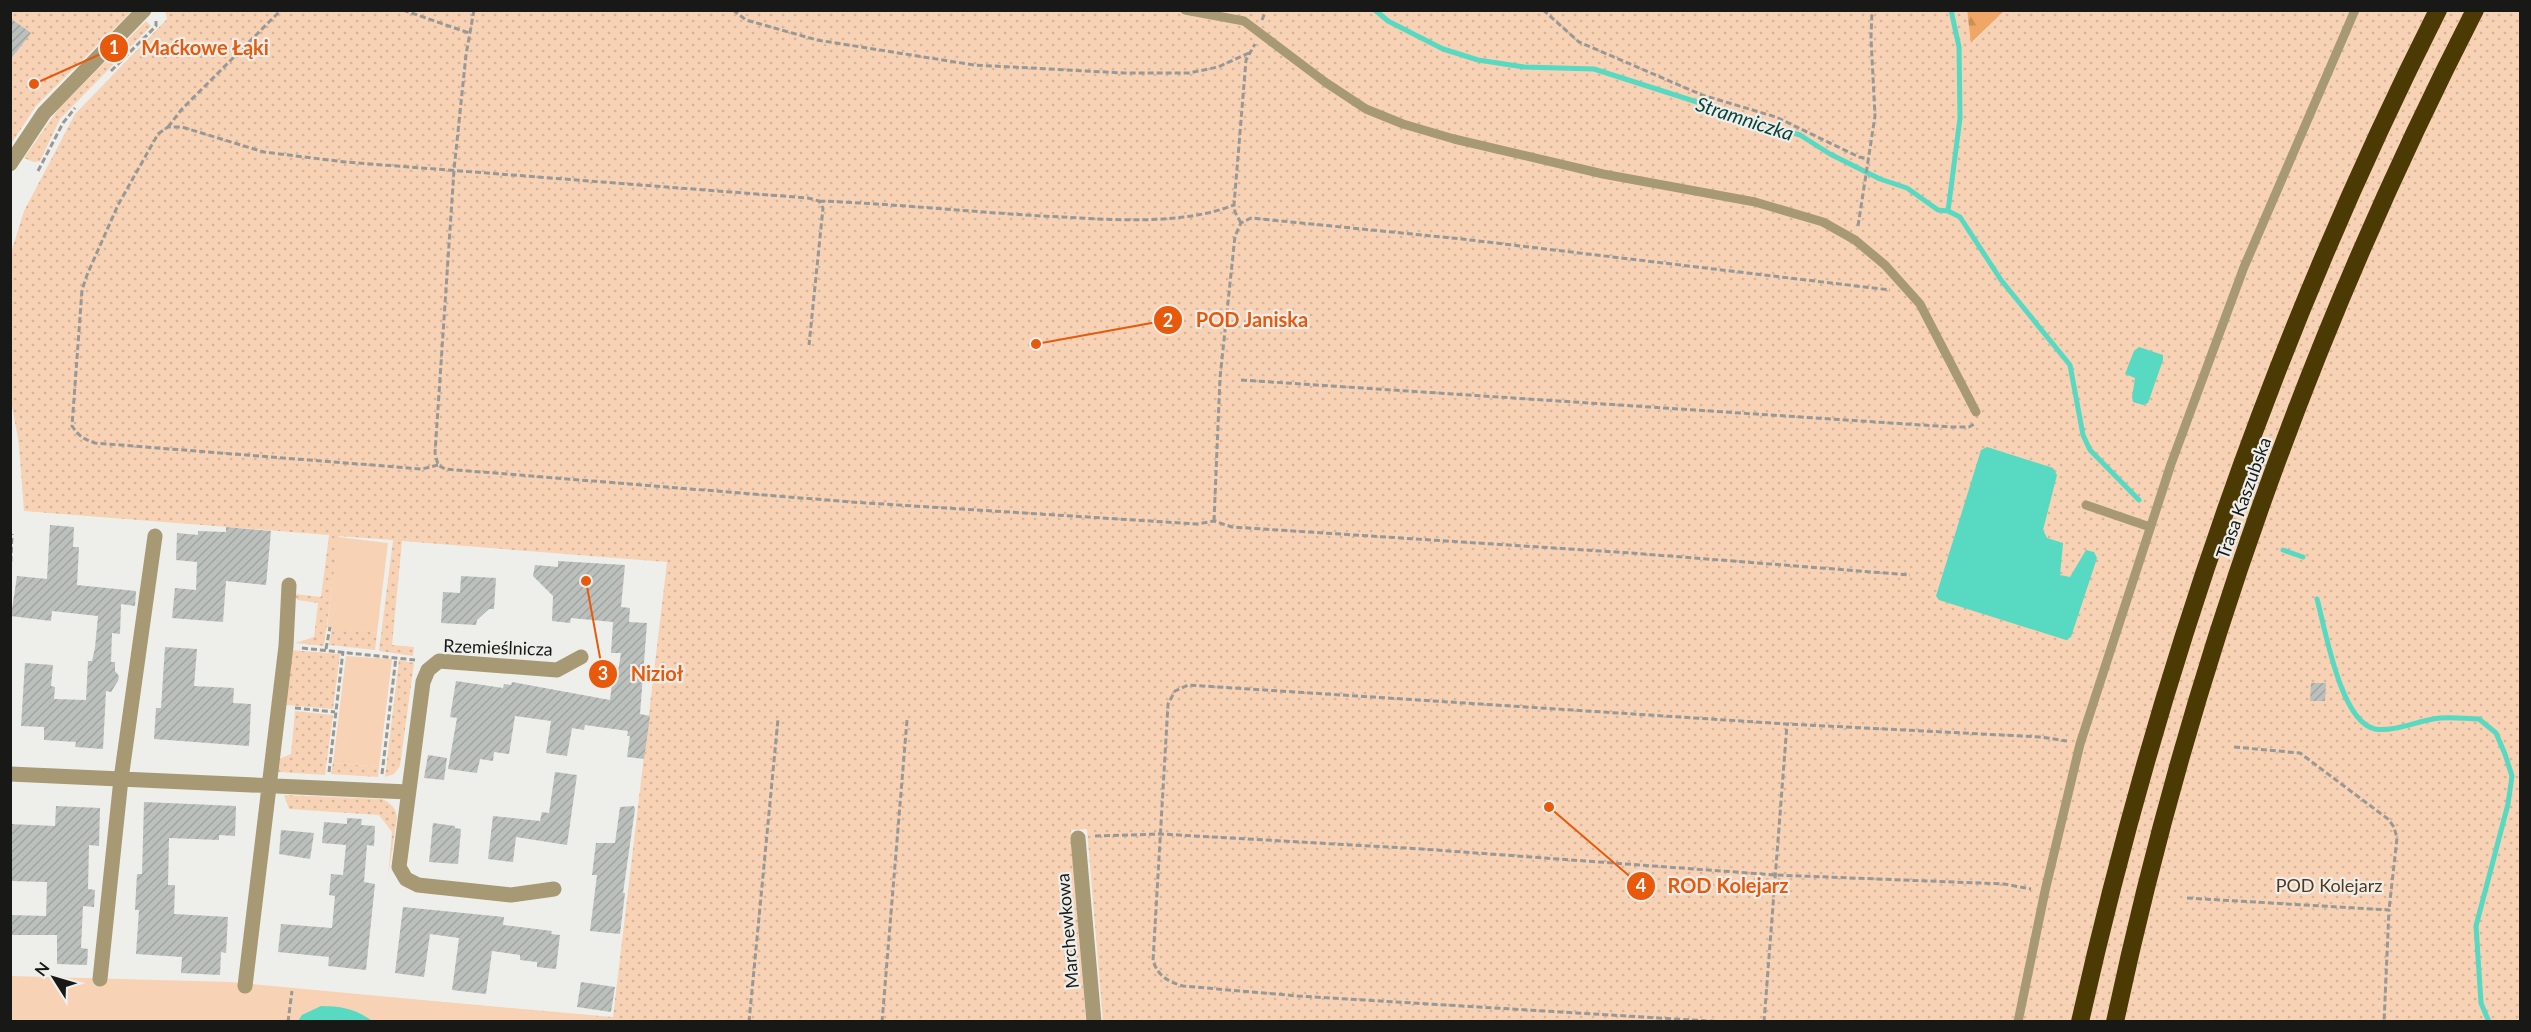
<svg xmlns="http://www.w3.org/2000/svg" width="2531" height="1032" viewBox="0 0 2531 1032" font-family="Lato,sans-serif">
  <defs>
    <pattern id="grass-dots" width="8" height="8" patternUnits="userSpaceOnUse" patternTransform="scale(1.5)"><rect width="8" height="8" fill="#f8d2b4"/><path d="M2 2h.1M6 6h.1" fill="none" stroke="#d4b49a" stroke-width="1.8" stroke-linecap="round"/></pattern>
    <pattern id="forest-firs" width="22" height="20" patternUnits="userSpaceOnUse" patternTransform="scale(1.5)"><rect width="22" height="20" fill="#f0a766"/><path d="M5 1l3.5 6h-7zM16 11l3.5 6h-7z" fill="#cd8f58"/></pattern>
    <pattern id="building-hatch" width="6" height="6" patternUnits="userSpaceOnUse" patternTransform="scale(1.5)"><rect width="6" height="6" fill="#bcc0bc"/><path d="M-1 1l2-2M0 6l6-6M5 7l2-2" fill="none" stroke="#a1a4a1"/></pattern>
  </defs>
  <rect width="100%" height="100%" fill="#eeefeb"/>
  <path fill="url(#grass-dots)" d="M1967 10 1972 43 2004 11H2520V1021H1103L1087 829 1071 830 1086 1021H402L385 997 613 1017 667 562 402 541 392 645 414 647 413 656 379 651 393 540 339 536 324 646 295 643 314 637 318 603 297 600 295 594 321 597 329 535 24 511 19 445 11 400 10 256 24 211 75 114 167 19 165 11Z
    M11 11H132L36 106 11 144Z
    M146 21 151 26 60 119 40 161 34 162 24 158 59 108Z
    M332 627 377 633 375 650 329 645Z
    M291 650 340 654 333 709 286 705Z
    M399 660 414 663 400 766 394 774 385 777Z
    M295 711 333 715 325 775 279 772 277 769 279 759 291 754Z
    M333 763 379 767 378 777 331 774Z
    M284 795 382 799C391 803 396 808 397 818L388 877 392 832 379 815 289 809Z"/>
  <path fill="url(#forest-firs)" d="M1967 10H2004V11L1971 43Z"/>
  <path fill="#f8d2b4" d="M338 537 388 543 377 633 327 627Z
    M346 656 392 659 379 767 333 763Z
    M11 976 231 982 613 1018V1022H11Z"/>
  <path fill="#57d9c2" d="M2139 347 2163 355V360L2148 403 2143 405 2133 402 2132 397 2135 378 2125 374 2134 351Z
    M1987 447 2053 468 2057 475 2043 530 2047 538 2063 543 2060 575 2070 577 2086 550 2094 552 2097 558 2071 637 2066 640 1939 600 1936 596 1981 450Z
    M321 1006C341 1006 356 1009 372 1021H298L302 1015Z"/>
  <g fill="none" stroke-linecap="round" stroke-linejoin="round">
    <path stroke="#57d9c2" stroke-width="5" d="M1375 10 1388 21 1443 49 1478 60 1524 67 1594 69 1800 135 1830 154 1880 179 1907 188 1938 210 1948 211 1960 217 2001 280 2070 365 2083 435 2090 450 2139 500
      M1948 211 1960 118 1959 47 1951 10
      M2283 550 2303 557
      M2317 599C2325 627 2340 722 2375 729 2393 732 2415 722 2433 719 2448 716 2465 719 2479 719L2496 733 2505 754 2512 776 2508 804 2476 926 2481 1003 2489 1022"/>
  </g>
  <path fill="url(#building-hatch)" d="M10 18 31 33 10 60Z
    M50 525 74 527 73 547H79L77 585 136 591 135 606 121 604 120 634 112 633 111 662H115V671L119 676 118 681 111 692 106 691 103 749 75 747 76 742 44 740V727L21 726 25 663 53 665 51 686 55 687 54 699 86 700 88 661H92L95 648 98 616 52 611 51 621 11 616 17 576 47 579Z
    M226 527 271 531 266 585 226 581 223 622 172 618 175 588 196 590 197 562 176 560 177 533 198 535V531L226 532Z
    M558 561 625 565 621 607 630 608 629 622 647 623 640 714 650 716 644 759 627 757 630 736H627L628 731 585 725 584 730 572 728 567 756 546 753 551 721 515 716 509 754 494 752 493 761 480 759 477 773 448 769 457 718 450 717 456 681 503 688 504 684 511 685 512 682 610 700 612 684H616L621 653H611L613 622 571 618 570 623 552 621 553 596 533 576 535 565 558 567Z
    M461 576 496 578 494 609H489L477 620 476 625 441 623 443 592 460 593Z
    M165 647 197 649 194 686 234 688 233 703 251 704 249 746 154 739 156 708H161Z
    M2311 683H2326L2325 701H2310Z
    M428 755 447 758 444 780 424 778Z
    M555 772 577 775 567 845 516 837 513 862 488 859 493 816 540 821 542 812 549 813Z
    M144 802 236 806 235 836 219 835V840L169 838 168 885H175L174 914 228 917 226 953 221 952 220 975 181 973 182 957 136 954 139 910H135L137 874H142Z
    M56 806 100 808 99 846 89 845 88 889 95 890 94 907 83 906 81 948 88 949 87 965 57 964V935H10V915L46 916 47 882 10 881V824L55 826Z
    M634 806 635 809 623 893H625L620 934 590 931 597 875H592L596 843H615L620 807Z
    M347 818 362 819 361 825 375 826 374 846 367 845 364 882 375 884 366 970 328 966 329 957 278 952 281 924 332 928 335 896 329 895 331 874 343 875 346 845 322 843 324 822 347 824Z
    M433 823 455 826V828L461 829 458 864 429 862Z
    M281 830 314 833 310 859 279 854Z
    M403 907 504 917 503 925 552 931 551 934 560 935 556 969 537 967V962L520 960V955L492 951 486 994 452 990 459 938 430 934 424 977 395 973Z
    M581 982 615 987 611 1012 577 1007Z"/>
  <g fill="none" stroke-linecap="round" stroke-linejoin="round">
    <path stroke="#989996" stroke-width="3" stroke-dasharray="6 3" stroke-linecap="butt" d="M403 10 469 33
      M474 10 466 55 454 170 435 453 438 465 445 469 851 502 1197 524 1214 521 1232 527 1631 553 1910 575
      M733 10 746 20 817 40 974 65 1124 73H1189L1218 67 1249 53
      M1543 10 1579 42 1702 95 1776 117 1859 157 1869 159
      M1262 20 1266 10
      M111 71 156 26V21
      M168 127 182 109 281 10
      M38 171 63 123 75 108
      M819 201C900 204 980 213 1061 217 1116 220 1183 225 1234 205
      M1241 223 1235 212 1234 205 1246 60 1255 44
      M1858 226 1875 116 1871 38 1872 10
      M1241 380 1952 427H1969L1974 424
      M438 465 422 469 95 443C83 439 79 436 72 426L82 290 87 275 118 205 158 134 168 127H182L264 152 345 162 808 198 819 201 823 208 809 345
      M1214 521 1220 378 1235 236 1241 223 1251 218 1462 239 1890 290
      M10 580 12 534
      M302 648 415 660
      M326 649 330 627
      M295 708 335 712
      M2234 747 2300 753 2388 819 2394 827 2397 838 2389 910
      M329 772 343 651
      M382 774 396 657
      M1095 836 1161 834 1422 849 1776 875 2004 884 2031 889
      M2187 898 2389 910 2384 1022
      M288 1022 292 991
      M749 1022 778 719
      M882 1022 907 720
      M1725 1022 1298 996 1183 986C1167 981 1159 977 1153 961L1168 704 1175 691 1188 685 1787 724 2041 737 2067 741
      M1764 1022 1787 724"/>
    <path stroke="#a69974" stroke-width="9" d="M1185 10 1244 21 1325 82 1366 109 1403 124 1454 139 1603 174 1755 202 1823 222 1855 240 1885 265 1920 304 1976 412
      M2086 505 2150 527
      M2018 1022 2045 891 2080 744 2171 464 2244 267 2355 10"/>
    <path stroke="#a69974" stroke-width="15" d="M10 164 44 113 144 10
      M10 774 408 792
      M1078 838 1094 1022
      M554 889 511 895 418 885 406 879 399 867 423 682 428 670 439 661 557 670 581 657
      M100 979 121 779 155 536
      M245 986 286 646 289 585"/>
    <path stroke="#4b3a03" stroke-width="18" d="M2080 1022C2159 669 2275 333 2438 10
      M2115 1022C2190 671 2311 330 2475 10"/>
  </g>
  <g text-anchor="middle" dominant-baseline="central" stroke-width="4.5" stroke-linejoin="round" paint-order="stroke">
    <g font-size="18" fill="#181917" stroke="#eeefeb">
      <text transform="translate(2243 498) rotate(-70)">Trasa Kaszubska</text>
      <text transform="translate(498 647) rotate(2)">Rzemieślnicza</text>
      <text transform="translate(1067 931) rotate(-95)">Marchewkowa</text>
    </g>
    <g font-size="18" fill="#55371c" stroke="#eeefeb">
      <text x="2329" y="885">POD Kolejarz</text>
    </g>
    <g font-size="20" font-style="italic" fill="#06433a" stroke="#eeefeb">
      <text transform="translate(1745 118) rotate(18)">Stramniczka</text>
    </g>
  </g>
  <path fill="none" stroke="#e8590c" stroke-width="2" d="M34 84L114 48M1036 344L1168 320M586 581L603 674M1549 807L1641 886"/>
  <g fill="#e8590c" stroke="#eeefeb" stroke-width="2">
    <circle cx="34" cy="84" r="6"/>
    <circle cx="1036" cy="344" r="6"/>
    <circle cx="586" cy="581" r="6"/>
    <circle cx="1549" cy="807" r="6"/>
    <circle cx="114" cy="48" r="15"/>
    <circle cx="1168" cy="320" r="15"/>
    <circle cx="603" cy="674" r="15"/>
    <circle cx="1641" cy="886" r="15"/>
  </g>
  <g font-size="18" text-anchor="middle" font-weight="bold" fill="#fff">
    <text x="114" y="54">1</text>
    <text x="1168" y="327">2</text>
    <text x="603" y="680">3</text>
    <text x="1641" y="892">4</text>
  </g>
  <g font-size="20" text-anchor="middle" font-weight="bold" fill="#e8590c" stroke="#eeefeb" stroke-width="4.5" stroke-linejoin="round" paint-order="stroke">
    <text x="205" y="55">Maćkowe Łąki</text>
    <text x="1252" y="327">POD Janiska</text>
    <text x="657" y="681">Nizioł</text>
    <text x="1728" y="893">ROD Kolejarz</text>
  </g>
  <rect width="2531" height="1032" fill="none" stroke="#181917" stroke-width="24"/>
  <g transform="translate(54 978) rotate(307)" stroke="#eeefeb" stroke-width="4.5" paint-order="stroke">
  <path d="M0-4.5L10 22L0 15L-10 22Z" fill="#181917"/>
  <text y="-9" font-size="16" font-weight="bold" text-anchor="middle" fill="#181917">N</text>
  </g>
</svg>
